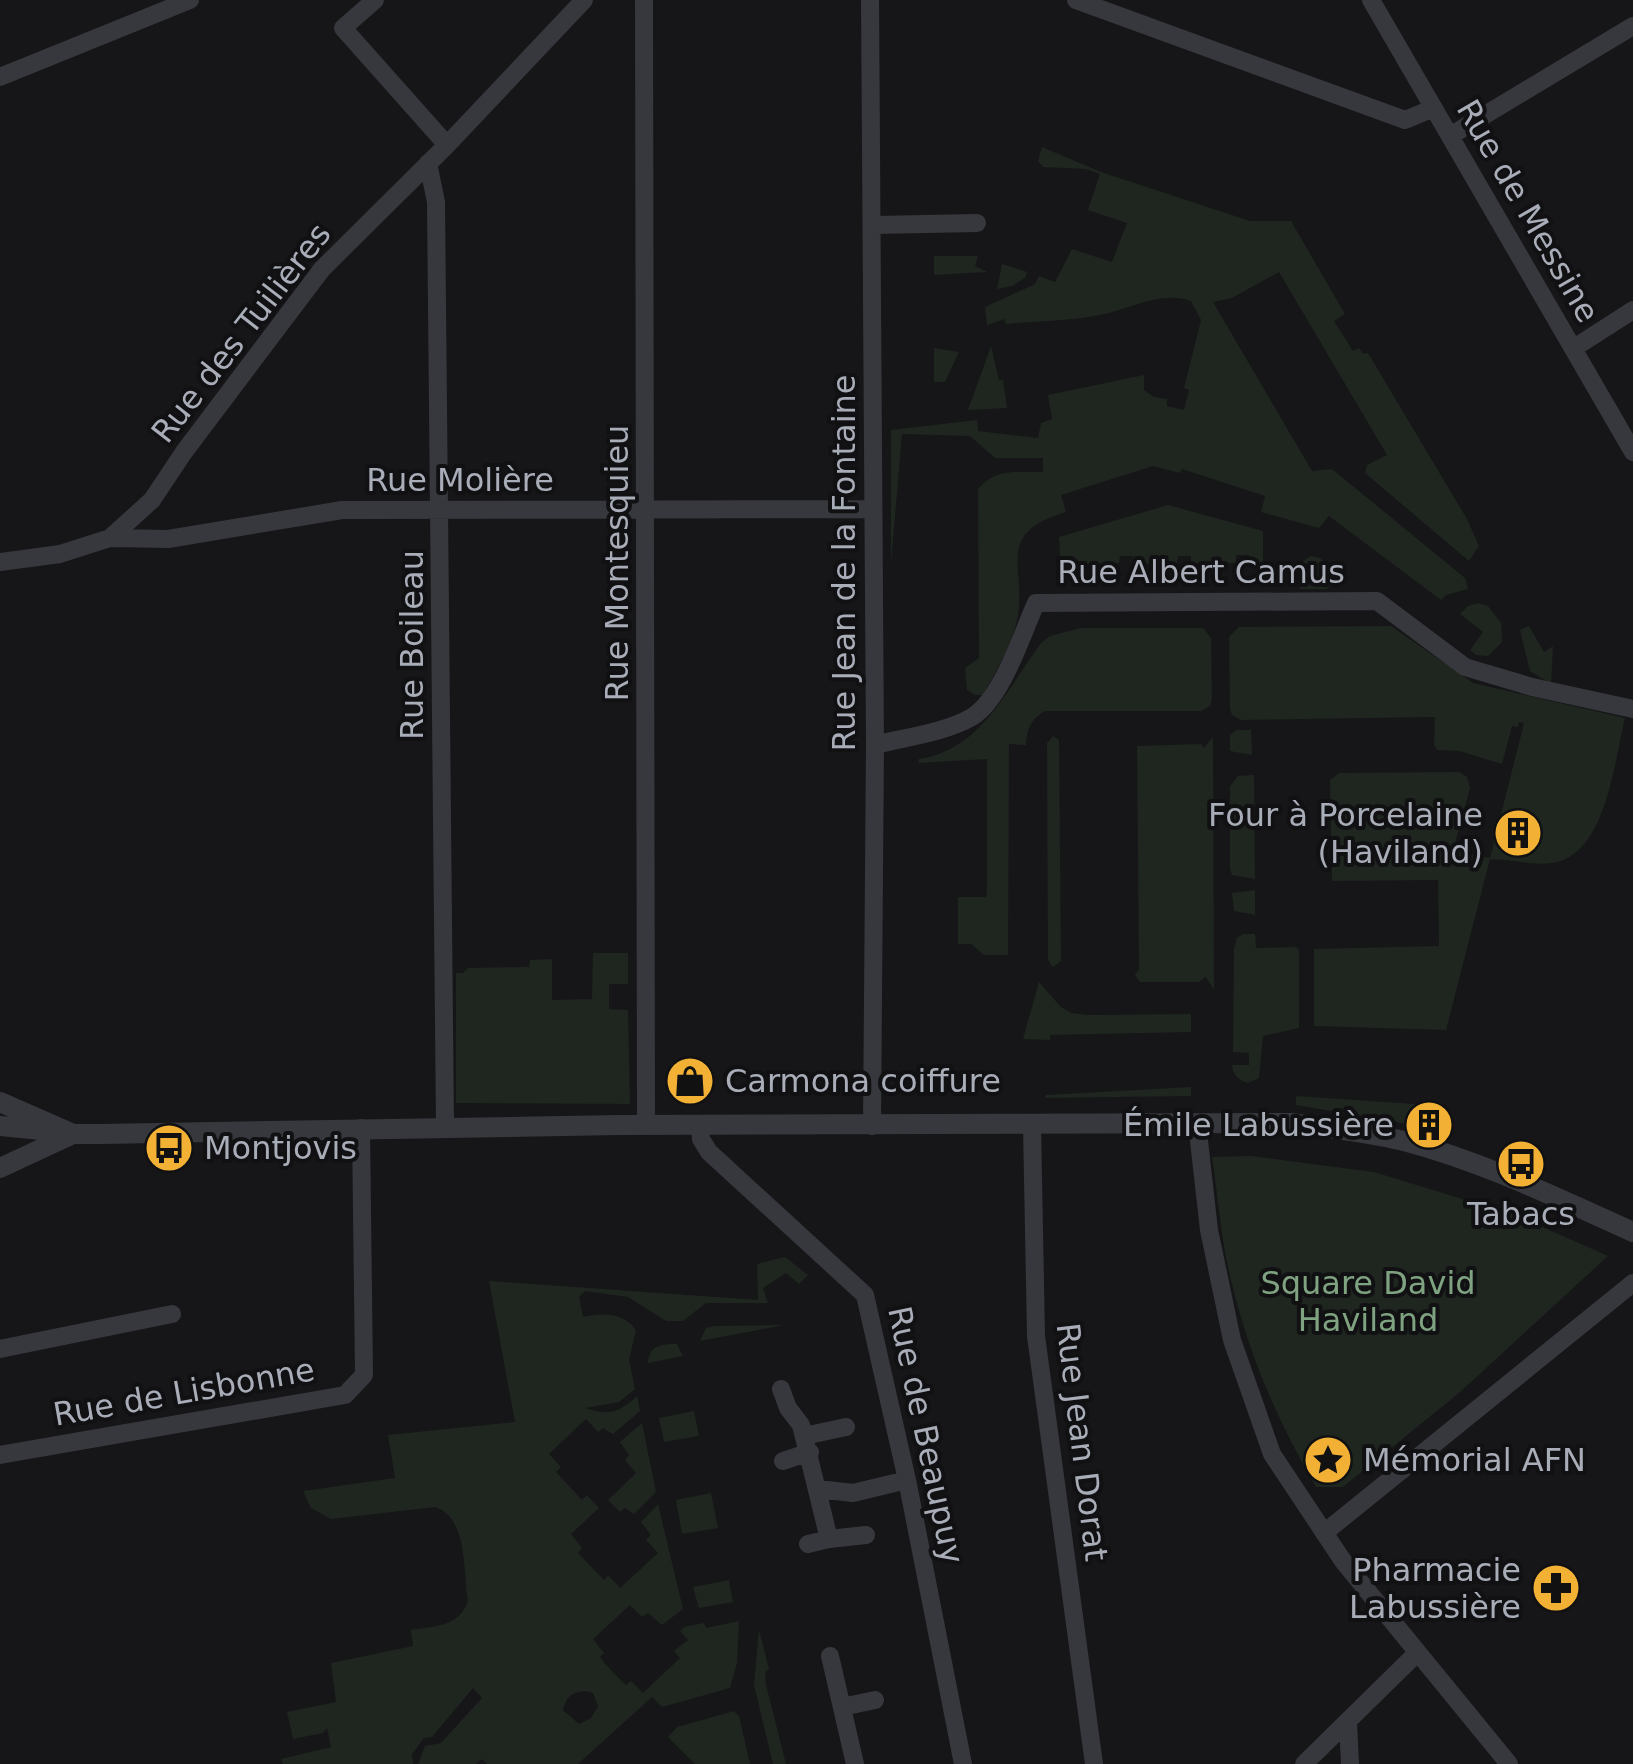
<svg xmlns="http://www.w3.org/2000/svg" width="1633" height="1764" viewBox="0 0 1633 1764" font-family="'DejaVu Sans',sans-serif">
  <rect width="100%" height="100%" fill="#161618"/>
  <path fill="#1e261f" fill-rule="evenodd" d="M1042 147 1101 172 1250 221H1291L1345 314 1334 321 1353 351 1359 348 1363 354 1368 353 1467 519 1479 546 1469 561 1365 473 1367 465 1387 455 1279 272 1232 298 1213 302 1312 471 1332 469 1465 578 1468 589 1446 595 1441 600 1329 516 1319 528 1261 512 1265 496 1182 469 1180 473 1153 466 1061 495 1066 512C990 534 1030 570 1016 625 1010 649 995 673 983 695H975L967 690 965 668 979 658 978 490C993 468 1019 472 1043 472V458H995L970 436 902 434 891 563V430L977 420 978 431 1038 438 1041 423 1052 419 1048 395 1144 375V390L1154 397 1167 399V406L1184 410 1189 390 1184 388 1201 320 1191 301C1162 290 1129 309 1100 315 1070 321 1037 321 1006 324L1004 319 987 325 985 307 1035 284 1039 276 1055 282 1072 249 1112 262 1127 223 1088 210 1100 174 1086 169 1043 167 1038 161Z
    M934 256H978L975 266 987 272 934 275Z
    M1002 264 1027 272 1025 278 1012 286 997 289Z
    M991 346 999 380H1003L1007 408 968 410Z
    M934 348 959 352 945 382H934Z
    M1168 505 1263 531V563H1249V555H1236V563H1191V556H1178L1177 563 1134 564 1133 556H1120L1119 563 1074 564 1073 556H1060L1059 537Z
    M1311 556 1320 558 1336 573 1333 583 1326 589H1300V563Z
    M1478 603 1488 606 1501 623 1502 642 1488 656 1476 655 1470 650 1483 632 1460 614 1468 606Z
    M1391 626 1473 683 1625 718C1614 762 1606 856 1552 863 1531 866 1510 859 1490 859L1446 1030 1314 1026V949L1439 946 1438 880 1332 881 1330 780 1339 773 1459 772 1467 777 1470 788 1453 851 1490 858 1524 723 1519 722 1518 727 1512 726 1502 764 1459 751 1437 750 1434 745 1435 717 1241 720 1232 715 1230 709 1229 637 1239 627Z
    M1529 626 1544 652 1553 646 1551 684 1530 671 1520 630Z
    M1081 628H1203L1211 638 1212 699 1210 706 1201 711H1045C1031 719 1027 729 1026 745L1009 744 1008 955H984L971 944H958V897H986L987 892V759L918 763 919 759C981 750 1007 689 1041 643L1050 636Z
    M1236 730H1251L1252 755 1230 751V735Z
    M1053 736 1059 740 1061 961 1053 967 1048 960 1047 743Z
    M1213 737 1214 990 1206 977 1199 982H1140L1135 975 1139 969 1137 746 1201 744 1204 748Z
    M1254 775 1255 879 1232 875 1230 869V786L1238 776Z
    M1255 890V915L1234 911 1232 893Z
    M1243 934H1255L1256 948 1296 947 1299 950V1028L1263 1036 1259 1078 1248 1083C1238 1080 1233 1075 1232 1065H1249V1053L1233 1052 1234 948 1237 938Z
    M593 953H628V984H609V1009L628 1010 630 1104 456 1103V973H463L468 968 529 967 530 960 552 959V1000L592 999Z
    M1039 982 1061 1007 1071 1013 1088 1015 1191 1014V1032L1050 1035V1040L1023 1039Z
    M1191 1087V1096L1045 1098 1046 1095Z
    M1296 1096 1415 1104 1408 1124 1296 1105Z
    M1251 1156 1374 1172 1518 1216 1608 1256 1459 1393 1343 1487H1316C1277 1420 1249 1355 1231 1280 1221 1240 1218 1197 1212 1157Z
    M785 1257 808 1275 799 1284 786 1273 763 1288 768 1303H706L683 1321H666L628 1297 585 1291 579 1297 583 1317C602 1313 623 1312 636 1330L629 1360 635 1389 619 1402 585 1408C610 1416 618 1413 637 1396L640 1411 613 1434 603 1428 598 1432 586 1419 549 1454 561 1467 556 1472C564 1481 573 1490 582 1500L587 1495 599 1508 571 1534 582 1548 578 1553 604 1580 608 1575 620 1588 658 1553 646 1540 651 1535 641 1522 658 1504 683 1609 662 1625 648 1613 642 1617 630 1605 593 1639 604 1653 600 1657C608 1668 617 1676 626 1685L631 1681 643 1693 680 1658 674 1651 688 1640 680 1631 684 1627 704 1623 706 1628 739 1621 737 1663 730 1688 662 1707 652 1697 578 1764H487L482 1759 476 1764H418L425 1746 441 1743 482 1698 473 1688 432 1737 424 1738 412 1754 413 1764H283L281 1759 331 1747 327 1728 323 1733 293 1739 287 1712 336 1702 331 1663 413 1646 411 1630C435 1626 459 1627 468 1601 463 1572 468 1517 435 1507L331 1519 311 1508 303 1491 395 1478 388 1435 515 1422 489 1281 758 1300 757 1264ZM586 1691 593 1693 598 1706 591 1718 579 1724 563 1710C567 1696 571 1692 586 1691Z
    M785 1325 700 1341 706 1328 714 1326Z
    M677 1344 683 1356 648 1363C649 1345 662 1344 677 1344Z
    M694 1411 699 1436 664 1442 659 1418Z
    M642 1423 656 1492 634 1514 625 1508 620 1512 608 1500 636 1473 625 1460 629 1455 620 1442Z
    M711 1493 718 1528 682 1534 676 1500Z
    M729 1580 733 1602 699 1608 693 1587Z
    M759 1630 769 1669 765 1672 766 1685 786 1764H773L754 1685Z
    M734 1711 739 1716 750 1764H695L668 1737 677 1727Z"/>
  <g fill="none" stroke-linecap="round" stroke-linejoin="round">
    <path stroke="#37383d" stroke-width="18" d="M375 0 343 28 447 145
      M644 0 646 1125
      M870 0 875 745 872 1126
      M1076 0 1405 120 1434 108
      M1371 0 1633 452
      M0 77 190 0
      M1450 136 1633 26
      M428 163 436 202 445 1127
      M874 225 977 223
      M1574 348 1633 310
      M110 538 168 539 342 510 873 509
      M0 562 60 554 110 538 152 500 184 452 322 269 447 145 584 0
      M875 745C906 737 944 733 972 717 1002 699 1022 634 1036 603L1377 601 1465 667 1532 687 1633 709
      M1197 1123 1209 1230 1232 1340 1272 1454 1343 1561 1509 1764
      M1032 1125 1036 1336 1094 1764
      M700 1127 701 1139 709 1152 865 1295 907 1480 963 1764
      M0 1349 172 1314
      M781 1389 788 1408 801 1425 829 1539 866 1535
      M804 1436 846 1427
      M0 1455 345 1395 364 1375 361 1128
      M783 1461 810 1452
      M818 1489 853 1493 907 1480
      M1324 1533 1633 1283
      M808 1544 829 1539
      M830 1656 855 1764
      M842 1707 875 1700
      M1348 1722 1350 1764
      M1304 1764 1417 1653"/>
    <path stroke="#37383d" stroke-width="20" d="M0 1102 73 1134H100L618 1125 1290 1123C1328 1128 1367 1132 1404 1141 1484 1162 1559 1199 1633 1232
      M0 1126 51 1131
      M0 1168 73 1134"/>
  </g>
  <defs>
    <g id="building-disc" transform="scale(2.5)"><circle r="9.5" fill="#f2b134" stroke="#111113"/><path d="M-4-6H4V6H1V3H-1V6H-4ZM-2.5-4.3h1.7v1.8h-1.7ZM.8-4.3h1.7v1.8H.8ZM-2.5-1h1.7V.8h-1.7ZM.8-1h1.7V.8H.8Z" fill="#111"/></g>
    <g id="shop-disc" transform="scale(2.5)"><circle r="9.5" fill="#f2b134" stroke="#111113"/><path d="M-5-2.5h2.3a2.7 3.5 0 0 1 5.4 0H5L5.5 6h-11ZM-1.5-2.5h3a1.5 2.3 0 0 0-3 0Z" fill="#111"/></g>
    <g id="bus-disc" transform="scale(2.5)"><circle r="9.5" fill="#f2b134" stroke="#111113"/><path d="M-5-6H5V4H4V6H2V4H-2V6H-4V4H-5ZM-3.5-4V0h7V-4ZM-3.5 1.2v1.5H-2V1.2ZM2 1.2v1.5H3.5V1.2Z" fill="#111"/></g>
    <g id="sight-disc" transform="scale(2.5)"><circle r="9.5" fill="#f2b134" stroke="#111113"/><path d="M0-6L1.8-2.2L6-1.7L2.9 1.2L3.7 5.4L0 3.3L-3.7 5.4L-2.9 1.2L-6-1.7L-1.8-2.2Z" fill="#111"/></g>
    <g id="pharmacy-disc" transform="scale(2.5)"><circle r="9.5" fill="#f2b134" stroke="#111113"/><path d="M-2-6h4v4h4v4h-4v4h-4v-4h-4v-4h4Z" fill="#111"/></g>
  </defs>
  <g fill-rule="evenodd">
    <use href="#building-disc" x="1518" y="833"/>
    <use href="#shop-disc" x="690" y="1081"/>
    <use href="#building-disc" x="1429" y="1125"/>
    <use href="#bus-disc" x="169" y="1148"/>
    <use href="#bus-disc" x="1521" y="1164"/>
    <use href="#sight-disc" x="1328" y="1460"/>
    <use href="#pharmacy-disc" x="1556" y="1588"/>
  </g>
  <g text-anchor="middle" dominant-baseline="central" stroke-width="8" stroke-linejoin="round" paint-order="stroke">
    <g font-size="32" fill="#a8adb8" stroke="#111113">
      <text transform="translate(1528 211) rotate(60)">Rue de Messine</text>
      <text transform="translate(241 333) rotate(-52)">Rue des Tuilières</text>
      <text x="460" y="480">Rue Molière</text>
      <text transform="translate(617 563) rotate(-90)">Rue Montesquieu</text>
      <text transform="translate(844 563) rotate(-90)">Rue Jean de la Fontaine</text>
      <text x="1201" y="572">Rue Albert Camus</text>
      <text transform="translate(412 645) rotate(-90)">Rue Boileau</text>
      <text transform="translate(184 1392) rotate(-10)">Rue de Lisbonne</text>
      <text transform="translate(926 1435) rotate(78)">Rue de Beaupuy</text>
      <text transform="translate(1082 1442) rotate(83)">Rue Jean Dorat</text>
    </g>
    <g font-size="32" fill="#a8adb8" stroke="#111113" text-anchor="end">
      <text x="1483" y="815">Four à Porcelaine<tspan x="1483" dy="37">(Haviland)</tspan></text>
      <text x="725" y="1081" text-anchor="start">Carmona coiffure</text>
      <text x="1394" y="1125">Émile Labussière</text>
      <text x="204" y="1148" text-anchor="start">Montjovis</text>
      <text x="1521" y="1214" text-anchor="middle">Tabacs</text>
      <text x="1363" y="1460" text-anchor="start">Mémorial AFN</text>
      <text x="1521" y="1570">Pharmacie<tspan x="1521" dy="37">Labussière</tspan></text>
    </g>
    <g font-size="32" fill="#7fa381" stroke="#111113">
      <text x="1368" y="1283">Square David<tspan x="1368" dy="37">Haviland</tspan></text>
    </g>
  </g>
</svg>
